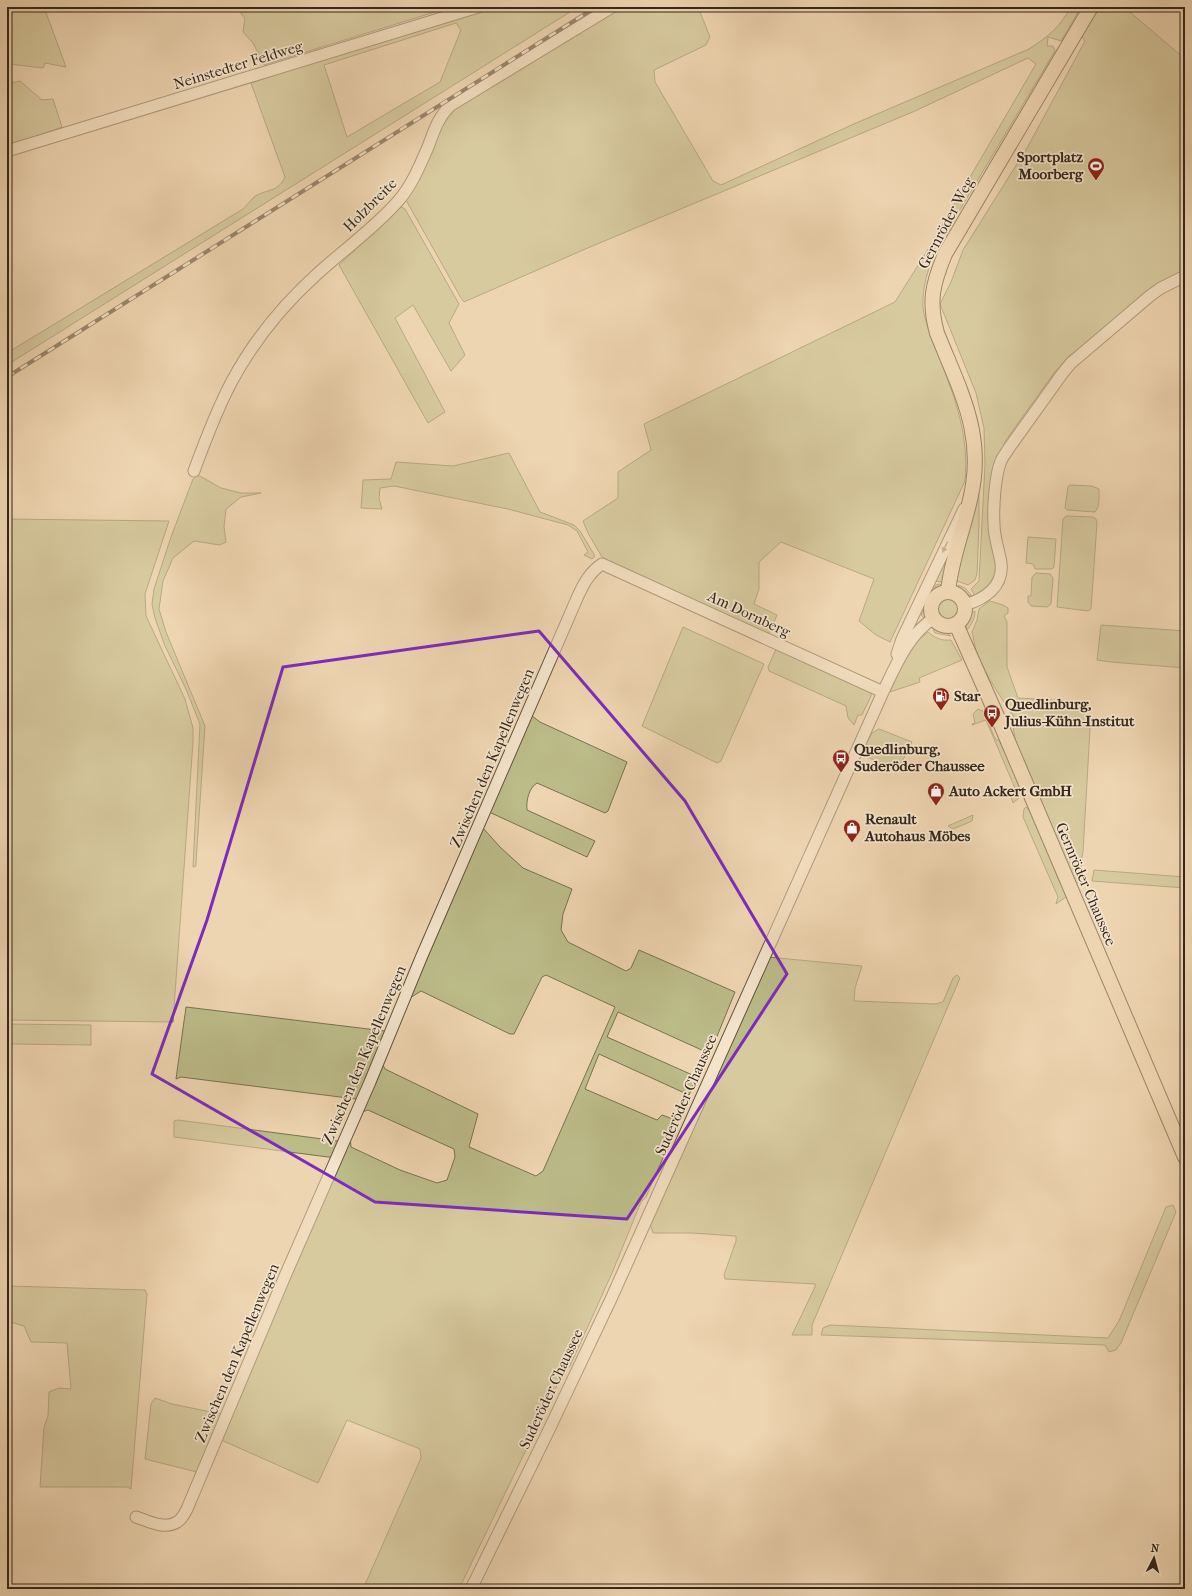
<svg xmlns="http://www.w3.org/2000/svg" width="1192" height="1596" viewBox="0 0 1192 1596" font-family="'IM FELL French Canon',serif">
  <rect width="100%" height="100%" fill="#eed5b1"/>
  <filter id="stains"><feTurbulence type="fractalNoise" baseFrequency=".005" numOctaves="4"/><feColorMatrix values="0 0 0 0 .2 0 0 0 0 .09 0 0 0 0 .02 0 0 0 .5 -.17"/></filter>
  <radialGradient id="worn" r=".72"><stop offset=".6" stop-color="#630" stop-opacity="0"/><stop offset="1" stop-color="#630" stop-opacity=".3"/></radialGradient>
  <path fill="#bcbc89" stroke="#787252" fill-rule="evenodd" d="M7 7H44L66 67 45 63 43 68 9 64 7 77Z
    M242 7H451L264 65 253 43 243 32 245 18 241 14Z
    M496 7H578L7 365V353L243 209C246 206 250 201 254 197 265 189 278 193 285 177L251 83 299 67ZM456 23 461 30 440 82 347 137 324 65Z
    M620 7H698L710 37 706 45 654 70 655 82 713 181 721 185 856 123 1029 49C1049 36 1059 28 1071 7H1081L1061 41 1048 37 1047 46H1053L1055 51 934 253C928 271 922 287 923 307 925 325 934 343 940 359 956 401 969 436 965 481L890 642 876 635 859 621 874 579 781 542 759 562V589L754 604 777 615 769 634 615 564 602 557 588 533 583 521 618 498V472L651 450 644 424 895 302 927 251 1036 64 1028 58 915 111 590 247 464 302 461 298 406 200 439 128 451 111Z
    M1098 7H1124L1185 59V273L1069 356 1054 373 1006 440 995 464 997 567 991 586 975 596 971 589 979 581 985 464 984 428 976 393 940 304 951 282 963 250 1027 148 1085 41 1081 35Z
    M7 78 11 83 20 81 42 100 53 99 62 127 7 147Z
    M401 207 405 209 459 304 449 323 465 355 451 371 413 305 395 318 445 412 428 423 339 265Z
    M509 453 540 512 574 525 580 531 595 556 592 559 584 555 588 552 577 531 568 525 508 509 394 486 380 488 379 499 382 509 361 508 363 480 391 479 396 462 453 466Z
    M979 475V525L977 574 975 580 968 585 957 581V571Z
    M196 476H200L221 488 241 493H261L241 497 226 509 224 527 226 542 220 545 194 541 173 558 163 581 159 609 166 632 205 726 196 863V866L193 867 200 724 186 689 165 646 155 618 152 604 154 589 171 537 193 479Z
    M1070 485 1092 486 1099 489C1099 497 1100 507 1095 512L1067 510 1065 508 1068 487Z
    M1066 516 1093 517 1096 519 1097 523 1091 609 1088 611 1057 607 1063 519Z
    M7 519 169 521 145 594 146 616 185 699 193 728V742L173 1022 7 1020Z
    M958 528 943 582 933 581Z
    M1028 537 1056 539 1054 567 1052 569H1035L1033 564 1026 563Z
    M1036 573 1050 574 1053 578 1051 604 1047 607 1031 606 1028 602V596H1031L1032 577Z
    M939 584 942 585 930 599 924 618 921 615 936 585Z
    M958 585 965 588 972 596 963 593Z
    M937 609a11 11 0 1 1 22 0a11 11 0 1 1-22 0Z
    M990 601 1003 605 1008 608V613L1004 616 1007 622V667L1018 698 1084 702 1090 729 1083 852 1081 862 1082 881 1074 885 1019 758 1013 727 1016 720C1002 699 986 676 977 653 974 646 974 638 972 632L977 620 979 609Z
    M975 611C975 618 972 624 967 630 965 621 967 616 975 611Z
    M1101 625 1185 631V668L1111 662 1097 660Z
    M683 627 764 664 721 761 717 763 642 726Z
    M937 629H942L951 636 935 633 933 630Z
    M928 632C935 638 941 641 951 640L962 660 919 678 920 682 890 692C900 670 908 646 928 632Z
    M777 647 871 692V696L862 715H858L854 725 848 718 846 706 769 671 768 667Z
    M978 709 983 711 996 740H999C1005 754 1025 782 1021 796L1013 803 1011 797 1017 793 986 720 972 725V724L975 723 973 714Z
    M532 716 540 722 627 762 608 811 605 813 537 783C529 788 526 800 527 810L595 841 587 857 489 812Z
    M879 729 912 742 897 771 861 754 872 733Z
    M1026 807 1032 813 1066 892V897L1056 904 1058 897 1023 817 1024 809Z
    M973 815 972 821 953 829 948 826Z
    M483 828 500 847 523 868 572 889 563 914 561 930 568 942 626 971 631 968 639 950 735 992 711 1051 706 1052 618 1012 607 1037 697 1077 689 1095 599 1054 585 1089 657 1120 662 1115 679 1121 646 1197 641 1202 612 1273 570 1366 563 1373C528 1445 494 1517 459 1589H363L421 1458 420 1449 347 1420 318 1483 221 1440 350 1137 351 1147 400 1170 437 1183 447 1180 455 1157 454 1149 368 1110 362 1112 383 1065 385 1069 478 1114 469 1147 536 1176 543 1171 615 1007 546 975 542 977 514 1034H510L421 991 410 998Z
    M1094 870 1185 877V888L1092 881Z
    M768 957 862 966 855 988 854 1001 935 1004 943 1002 953 978 957 975 960 978 812 1325V1335H792L815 1287V1284L725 1279 724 1275 736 1241V1236L692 1233H653L650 1223 673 1169 700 1115Z
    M186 1007 385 1031 387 1035 358 1102 356 1099 181 1077 176 1079Z
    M7 1024 91 1025V1045L11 1044 7 1067Z
    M178 1120 338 1141 333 1157H328L174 1137V1121Z
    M1173 1205 1176 1212 1121 1343 1116 1350 1109 1352 1105 1345 821 1335 823 1328 830 1325 1108 1338 1119 1321 1166 1207Z
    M7 1284 8 1286 145 1290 147 1294 131 1489 127 1487H40L44 1427 48 1416 49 1392 59 1388 71 1389 67 1343 31 1342 24 1326 7 1321Z
    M155 1398 172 1404 221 1414 197 1472 145 1459 151 1404Z"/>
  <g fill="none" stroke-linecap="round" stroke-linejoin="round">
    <g stroke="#635240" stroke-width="13">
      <path id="minor" d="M7 151 478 7
        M194 471C205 441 217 409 232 381 253 342 283 305 316 275 343 250 375 228 399 200 412 185 420 165 428 147 434 131 438 117 451 105L612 7
        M965 605C984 599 1004 587 1001 563 999 550 994 538 994 524 993 508 995 475 1001 461 1003 456 1007 452 1009 448L1062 374 1071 363 1151 295 1161 288 1185 276
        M897 654 902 639 964 509
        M136 1517C148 1521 165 1530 177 1522 181 1520 185 1513 187 1509L285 1276 370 1082 421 958 578 596C584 583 590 572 602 564L883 692
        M471 1589 546 1436 611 1299 883 692C896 665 908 635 934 618"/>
    </g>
    <g stroke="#35271b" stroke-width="16">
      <path id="major" d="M931 609a17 17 0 1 1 34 0a17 17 0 1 1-34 0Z
        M948 592C951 560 963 531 970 500 986 435 960 391 937 333 928 301 933 283 945 254L1091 7
        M956 624 1001 725 1185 1157"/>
    </g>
    <use href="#minor" stroke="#f4e4cc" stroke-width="11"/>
    <use href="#major" stroke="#eed5b1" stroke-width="14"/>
    <g stroke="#35271b" stroke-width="4">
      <path id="rail" d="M7 377 596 7"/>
    </g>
    <use href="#rail" stroke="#f4e4cc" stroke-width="2.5" stroke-dasharray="8" stroke-linecap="butt"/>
  </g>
  <defs><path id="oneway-solid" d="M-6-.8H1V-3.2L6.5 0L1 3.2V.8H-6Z"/></defs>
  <use fill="#948674" href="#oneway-solid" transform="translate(945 547) rotate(115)"/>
  <path d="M0 0H1192V1596H0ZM539 631 685 801 787 974 627 1219 375 1202 152 1074 207 920 283 667Z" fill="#eed5b1" fill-opacity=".55" fill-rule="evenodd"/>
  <path fill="none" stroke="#7b2cbf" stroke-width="3" stroke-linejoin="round" d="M539 631 685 801 787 974 627 1219 375 1202 152 1074 207 920 283 667Z"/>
  <defs>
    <g id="stadium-pin" transform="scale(0.9)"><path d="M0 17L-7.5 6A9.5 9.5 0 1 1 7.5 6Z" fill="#8f2418" stroke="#f4e4cc"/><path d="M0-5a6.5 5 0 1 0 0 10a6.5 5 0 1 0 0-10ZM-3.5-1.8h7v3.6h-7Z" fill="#fff"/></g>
    <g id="fuel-pin" transform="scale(0.9)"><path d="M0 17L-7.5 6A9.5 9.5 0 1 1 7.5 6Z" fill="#8f2418" stroke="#f4e4cc"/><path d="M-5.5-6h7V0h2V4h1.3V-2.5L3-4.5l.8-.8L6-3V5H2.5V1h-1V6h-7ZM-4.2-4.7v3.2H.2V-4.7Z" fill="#fff"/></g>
    <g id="bus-pin" transform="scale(0.9)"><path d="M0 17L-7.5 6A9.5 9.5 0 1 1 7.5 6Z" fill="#8f2418" stroke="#f4e4cc"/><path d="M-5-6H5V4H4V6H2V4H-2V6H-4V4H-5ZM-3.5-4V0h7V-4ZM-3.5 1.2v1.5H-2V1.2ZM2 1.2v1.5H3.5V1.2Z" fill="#fff"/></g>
    <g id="shop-pin" transform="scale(0.9)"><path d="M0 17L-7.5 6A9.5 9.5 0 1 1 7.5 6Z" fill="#8f2418" stroke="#f4e4cc"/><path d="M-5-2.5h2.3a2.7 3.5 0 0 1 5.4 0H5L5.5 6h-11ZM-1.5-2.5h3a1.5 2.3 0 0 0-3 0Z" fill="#fff"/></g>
  </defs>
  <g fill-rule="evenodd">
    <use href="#stadium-pin" x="1096" y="166"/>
    <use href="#fuel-pin" x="941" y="696"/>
    <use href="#bus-pin" x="992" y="713"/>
    <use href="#bus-pin" x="841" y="758"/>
    <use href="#shop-pin" x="936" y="791"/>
    <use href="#shop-pin" x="852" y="828"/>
  </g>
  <g text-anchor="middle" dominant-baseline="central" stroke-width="3.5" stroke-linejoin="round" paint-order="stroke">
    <g font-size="15" fill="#35271b" stroke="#f4e4cc">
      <text transform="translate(238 65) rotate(-17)">Neinstedter Feldweg</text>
      <text transform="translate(370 205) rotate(-45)">Holzbreite</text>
      <text transform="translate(946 223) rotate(-62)">Gernröder Weg</text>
      <text transform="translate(749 614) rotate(25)">Am Dornberg</text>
      <text transform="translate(492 758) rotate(-67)">Zwischen den Kapellenwegen</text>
      <text transform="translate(1086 884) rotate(67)">Gernröder Chaussee</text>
      <text transform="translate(364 1055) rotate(-67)">Zwischen den Kapellenwegen</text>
      <text transform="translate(686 1095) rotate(-66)">Suderöder Chaussee</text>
      <text transform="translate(237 1353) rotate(-67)">Zwischen den Kapellenwegen</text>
      <text transform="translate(551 1389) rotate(-65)">Suderöder Chaussee</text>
    </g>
    <g font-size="15" font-weight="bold" fill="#35271b" stroke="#f4e4cc" text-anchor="start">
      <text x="1083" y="157" text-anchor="end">Sportplatz<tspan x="1083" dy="17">Moorberg</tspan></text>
      <text x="954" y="696">Star</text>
      <text x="1005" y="704">Quedlinburg,<tspan x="1005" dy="17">Julius-Kühn-Institut</tspan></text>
      <text x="854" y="749">Quedlinburg,<tspan x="854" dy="17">Suderöder Chaussee</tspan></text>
      <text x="949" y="791">Auto Ackert GmbH</text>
      <text x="865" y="819">Renault<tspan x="865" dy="17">Autohaus Möbes</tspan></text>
    </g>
  </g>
  <rect width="1192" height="1596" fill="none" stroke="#eed5b1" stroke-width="24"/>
  <rect x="8" y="8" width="1176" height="1580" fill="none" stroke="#35271b" stroke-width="2"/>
  <rect x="12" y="12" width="1168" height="1572" fill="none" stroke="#35271b"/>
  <g transform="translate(1154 1558) rotate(6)" stroke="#f4e4cc" stroke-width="3" paint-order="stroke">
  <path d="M0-3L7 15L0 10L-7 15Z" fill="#35271b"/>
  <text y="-6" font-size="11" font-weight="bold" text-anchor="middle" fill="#35271b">N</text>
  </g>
  <rect width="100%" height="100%" filter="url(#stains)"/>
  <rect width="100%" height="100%" fill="url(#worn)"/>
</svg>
